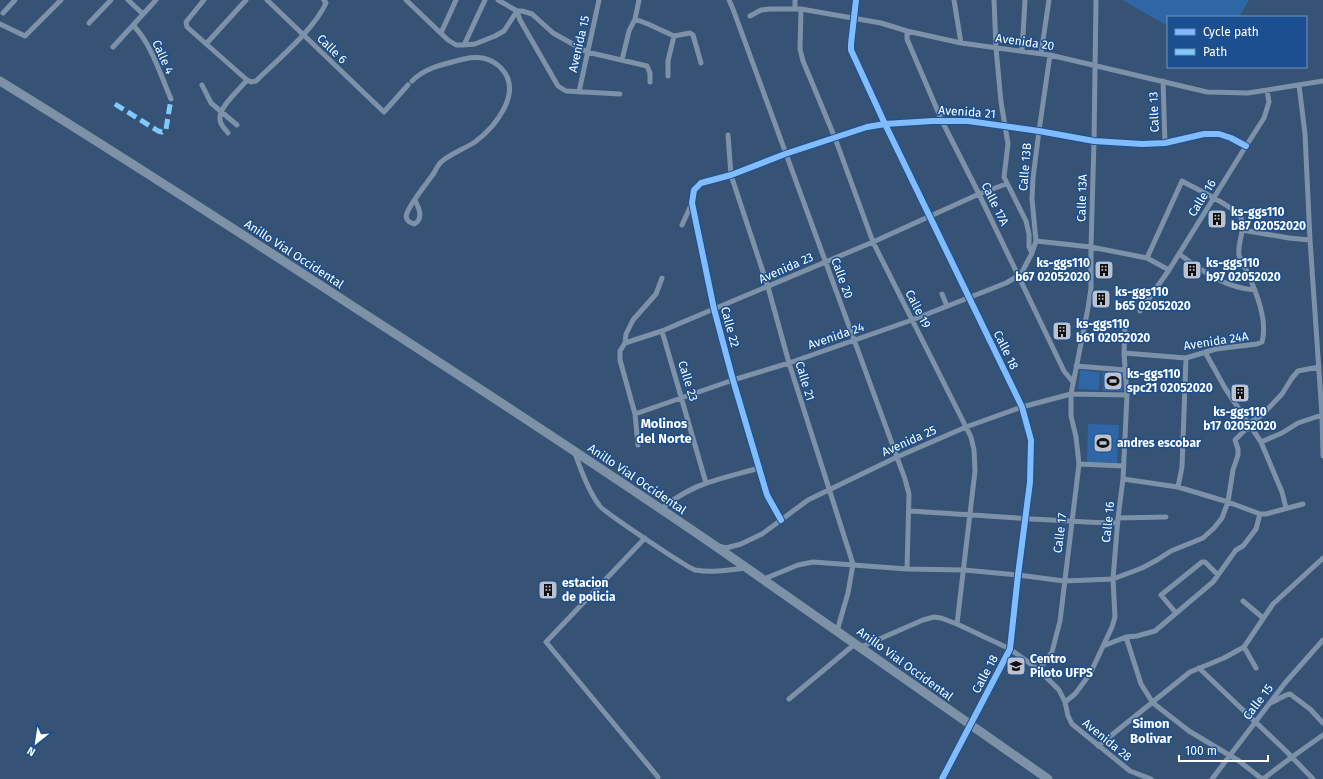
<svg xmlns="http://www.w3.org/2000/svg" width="1323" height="779" viewBox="0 0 1323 779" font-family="'Fira Sans',sans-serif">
  <rect width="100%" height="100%" fill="#365274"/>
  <path fill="#2f66a5" d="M1122 0H1249L1239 17H1168V26Z
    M1080 370 1100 372 1099 390 1078 389Z
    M1123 371V391H1103L1102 372Z
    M1088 424 1119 425 1117 463 1087 462Z"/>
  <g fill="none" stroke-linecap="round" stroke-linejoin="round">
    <path stroke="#7d92a8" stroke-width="5" d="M128 0 143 14
      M204 0 186 22 187 27 247 80 251 82 256 81C277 60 314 30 326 3L324 0
      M267 0 384 112 408 85
      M406 0 448 40 456 45H464L475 44 495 36 504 31 517 11
      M498 0 517 11H522L532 14 553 33 587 52 647 66 650 73V82
      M729 0 733 9 905 479 909 494 907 569
      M954 0 961 43
      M994 0 996 48 1001 102 1008 144 1004 177 1026 221 1029 234V247L1032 253
      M795 8V0
      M801 9 800 49 803 61 835 138 873 242 971 437 974 450 975 471 957 624
      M517 11 520 20 558 86 566 91 620 94
      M3 13 15 0
      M750 16 761 10 770 9H801L881 23 907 31 961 43 1050 55 1207 92 1248 93 1323 81
      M635 19 648 24 674 36 690 33 693 35 701 63
      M89 23 111 0
      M0 24 25 36 61 0
      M133 25C152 45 160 74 171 99
      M907 31V39L942 121 979 194 1064 371 1073 382
      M441 33 456 0
      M206 44 246 0
      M464 45 485 0
      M113 47 156 0
      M1022 51 1025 0
      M1041 54 1049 0
      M622 60 629 31 635 19 639 0
      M668 76V61L674 36
      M412 81C426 67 445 64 464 59 478 56 490 57 501 68 524 92 495 127 475 142 464 149 450 154 441 162 438 165 436 169 434 173 427 183 411 202 407 213 406 214 406 218 407 219 408 222 411 223 414 224 424 219 419 208 415 200
      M1163 81 1165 143
      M202 85 211 103 237 125
      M1299 85 1305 134 1310 240 1322 415 1323 456
      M579 92 599 0
      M228 133C225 129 220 125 220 119 218 108 240 89 247 80
      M728 135 731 175 768 287 789 363 853 564 848 593 837 631
      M682 225 692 203
      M1242 230 1289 238 1310 240
      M1036 241 1091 247 1147 258 1169 270
      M1179 254C1203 271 1224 288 1255 290
      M942 294 947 306
      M1140 311 1169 270 1246 146 1264 118 1269 102 1267 90
      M662 331 706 483
      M625 343 626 334 633 320 656 294 662 278
      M1205 352 1225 388 1261 442 1282 492 1286 508
      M1124 353 1186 358 1216 349 1257 344 1262 342C1268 320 1256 292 1247 271 1244 266 1240 260 1239 255 1237 242 1247 227 1240 216 1233 206 1194 188 1182 181L1147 258
      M1076 366 1126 370
      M635 414 733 380 789 363 912 320 1006 283 1018 276 1022 272 1032 253 1036 241 1032 199 1033 178 1039 131 1050 55
      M1249 423 1262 415 1282 394 1292 378 1298 371 1319 367
      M1261 442 1282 433 1298 423 1322 415
      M638 445 635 414 620 360V351L625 343 662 331 683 322 873 242 979 194 1006 184
      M575 453C581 471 588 490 599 505 602 511 688 568 695 570 712 573 730 570 747 568
      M1079 464 1124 466
      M1123 479 1178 487 1228 502 1260 514H1266L1303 504
      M1178 487 1182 467 1186 358
      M661 509C675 498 691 488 707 483 724 477 742 473 759 468
      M909 511C978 515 1048 521 1118 523
      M1118 518 1166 517
      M781 520 767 495 733 380 714 309 692 203 694 190 701 183 731 175 785 154 867 127 885 124 932 121H968L1039 131 1094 141 1142 144 1165 143 1204 134H1219L1231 138 1246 146
      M645 538 546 642 658 777
      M719 546 726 548 741 544 762 534 808 500 897 457 966 427 1022 407 1071 394 1127 395
      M764 579 798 565 813 562 907 569 964 570 1018 575 1064 581 1113 579 1142 568 1157 560 1171 551 1203 538 1214 528 1222 518 1228 502 1233 470 1238 455V449L1235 440 1245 430 1252 428
      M1243 601 1263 618
      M1176 613 1161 595 1202 562H1205L1218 575
      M1126 637 1141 684 1153 703 1189 731 1239 761 1262 779
      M1103 646 1126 637 1137 636 1155 631 1213 582 1236 550 1243 546 1256 529 1260 514
      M861 647 923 620 934 617 941 618 957 624 1010 649 1039 670 1059 690 1065 702 1068 716 1072 724 1130 771 1151 779
      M1244 647 1256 668
      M1199 668 1287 752 1313 779
      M1039 670 1052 652 1060 621 1079 464 1076 437 1071 416V394L1088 308 1091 288V247L1094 141 1096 0
      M789 699 856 643
      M1065 702 1075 694 1090 674 1112 627 1115 617 1113 579 1118 518 1123 479 1127 395 1124 353 1125 329
      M1270 703C1277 701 1283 695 1290 694L1310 709 1323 723
      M1098 746 1190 672 1224 658 1244 647 1273 604 1323 558
      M942 779 970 725
      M1212 779 1285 683 1323 640
      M1263 779 1292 757 1323 735"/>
    <path stroke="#798da4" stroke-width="7" d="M856 0 851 44V50L885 124 1022 407 1031 440 1030 482 1018 575 1010 649 970 725"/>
    <path stroke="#7e92a7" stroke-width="9" d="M0 81C120 155 239 232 357 309 476 386 594 463 711 543 824 621 935 701 1048 779"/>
    <path stroke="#80caff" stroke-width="5" stroke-dasharray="10 5" stroke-linecap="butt" d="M115 104 158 131 162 132 166 129 171 99"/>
    <g stroke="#1b4f8f" stroke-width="8">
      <path id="cycleway" d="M856 0 851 44V50L885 124 1022 407 1031 440 1030 482 1018 575 1010 649 942 779
        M781 520 767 495 733 380 714 309 692 203 694 190 701 183 731 175 785 154 867 127 885 124 932 121H968L1039 131 1094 141 1142 144 1165 143 1204 134H1219L1231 138 1246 146"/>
    </g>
    <use href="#cycleway" stroke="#80bcff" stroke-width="6"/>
  </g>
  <defs>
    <g id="building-square" transform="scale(1)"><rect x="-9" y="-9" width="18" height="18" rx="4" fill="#b9c2ce" stroke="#1b4f8f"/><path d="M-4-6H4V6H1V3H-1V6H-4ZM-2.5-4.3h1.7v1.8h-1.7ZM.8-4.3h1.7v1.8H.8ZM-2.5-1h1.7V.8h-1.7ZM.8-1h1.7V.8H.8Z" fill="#111"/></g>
    <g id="stadium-square" transform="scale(1)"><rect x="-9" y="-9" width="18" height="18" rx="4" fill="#b9c2ce" stroke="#1b4f8f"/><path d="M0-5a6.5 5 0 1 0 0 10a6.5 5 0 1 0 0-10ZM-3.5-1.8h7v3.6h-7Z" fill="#111"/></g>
    <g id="university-square" transform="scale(1)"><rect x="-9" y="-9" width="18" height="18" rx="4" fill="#b9c2ce" stroke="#1b4f8f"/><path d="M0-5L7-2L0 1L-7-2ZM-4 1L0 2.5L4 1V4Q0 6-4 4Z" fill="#111"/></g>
  </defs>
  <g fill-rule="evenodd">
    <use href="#building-square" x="1217" y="219"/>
    <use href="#building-square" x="1104" y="270"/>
    <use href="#building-square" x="1192" y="270"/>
    <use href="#building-square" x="1101" y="299"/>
    <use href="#building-square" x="1062" y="331"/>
    <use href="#stadium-square" x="1113" y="381"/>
    <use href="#building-square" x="1240" y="393"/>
    <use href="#stadium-square" x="1103" y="443"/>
    <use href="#building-square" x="548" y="590"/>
    <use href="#university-square" x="1016" y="666"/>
  </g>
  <g text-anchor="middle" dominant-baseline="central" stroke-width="3" stroke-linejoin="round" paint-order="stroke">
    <g font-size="12" fill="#fff" stroke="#1b4f8f">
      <text transform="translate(1025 42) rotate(8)">Avenida 20</text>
      <text transform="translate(579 44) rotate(-77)">Avenida 15</text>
      <text transform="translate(332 49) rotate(44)">Calle 6</text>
      <text transform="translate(163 57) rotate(66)">Calle 4</text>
      <text transform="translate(967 112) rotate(4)">Avenida 21</text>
      <text transform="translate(1154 112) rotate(-92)">Calle 13</text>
      <text transform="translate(1025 167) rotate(-85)">Calle 13B</text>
      <text transform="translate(1082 198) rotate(-88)">Calle 13A</text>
      <text transform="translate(1202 198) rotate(-58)">Calle 16</text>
      <text transform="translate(995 204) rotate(64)">Calle 17A</text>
      <text transform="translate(294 254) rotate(33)">Anillo Vial Occidental</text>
      <text transform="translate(786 268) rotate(-24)">Avenida 23</text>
      <text transform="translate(842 278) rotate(70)">Calle 20</text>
      <text transform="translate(918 309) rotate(63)">Calle 19</text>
      <text transform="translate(730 327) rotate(75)">Calle 22</text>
      <text transform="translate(836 336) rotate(-19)">Avenida 24</text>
      <text transform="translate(1216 341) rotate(-9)">Avenida 24A</text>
      <text transform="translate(1006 350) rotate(64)">Calle 18</text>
      <text transform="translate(688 381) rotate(73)">Calle 23</text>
      <text transform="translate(805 381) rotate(73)">Calle 21</text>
      <text transform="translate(909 441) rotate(-24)">Avenida 25</text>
      <text transform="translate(637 479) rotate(34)">Anillo Vial Occidental</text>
      <text transform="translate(1108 522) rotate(-84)">Calle 16</text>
      <text transform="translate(1060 533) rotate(-83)">Calle 17</text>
      <text transform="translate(905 664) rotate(36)">Anillo Vial Occidental</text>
      <text transform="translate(985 674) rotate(-62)">Calle 18</text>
      <text transform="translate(1258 702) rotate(-53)">Calle 15</text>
      <text transform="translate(1107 740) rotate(39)">Avenida 28</text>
    </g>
    <g font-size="12" font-weight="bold" fill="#fff" stroke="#1b4f8f" text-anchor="start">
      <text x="1231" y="212">ks-ggs110<tspan x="1231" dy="14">b87 02052020</tspan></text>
      <text x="1090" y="263" text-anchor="end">ks-ggs110<tspan x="1090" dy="14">b67 02052020</tspan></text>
      <text x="1206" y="263">ks-ggs110<tspan x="1206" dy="14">b97 02052020</tspan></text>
      <text x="1115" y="292">ks-ggs110<tspan x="1115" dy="14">b65 02052020</tspan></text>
      <text x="1076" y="324">ks-ggs110<tspan x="1076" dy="14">b61 02052020</tspan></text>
      <text x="1127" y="374">ks-ggs110<tspan x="1127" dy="14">spc21 02052020</tspan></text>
      <text x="1240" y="412" text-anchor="middle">ks-ggs110<tspan x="1240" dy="14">b17 02052020</tspan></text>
      <text x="1117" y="443">andres escobar</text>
      <text x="562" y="583">estacion<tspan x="562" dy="14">de policia</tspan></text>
      <text x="1030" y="659">Centro<tspan x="1030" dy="14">Piloto UFPS</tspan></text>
    </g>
    <g font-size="13" font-weight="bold" fill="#fff" stroke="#1b4f8f">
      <text x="664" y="423">Molinos<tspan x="664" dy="15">del Norte</tspan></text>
      <text x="1151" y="723">Simon<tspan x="1151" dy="15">Bolivar</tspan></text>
    </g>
  </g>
  <rect x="1167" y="16" width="140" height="52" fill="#1b4f8f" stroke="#7695bc"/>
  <rect x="1175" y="29" width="20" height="6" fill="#80bcff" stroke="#7695bc"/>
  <text x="1203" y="36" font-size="12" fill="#ffffff">Cycle path</text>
  <rect x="1175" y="49" width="20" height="6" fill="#80caff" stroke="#7695bc"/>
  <text x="1203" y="56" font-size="12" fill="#ffffff">Path</text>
  <g transform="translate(36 743) rotate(210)" stroke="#1b4f8f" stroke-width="3" paint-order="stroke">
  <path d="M0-3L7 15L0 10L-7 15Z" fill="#ffffff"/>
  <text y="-6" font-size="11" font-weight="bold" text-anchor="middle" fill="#ffffff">N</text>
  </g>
  <path d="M1179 755v6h89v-6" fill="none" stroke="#ffffff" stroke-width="2"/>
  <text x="1185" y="755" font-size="12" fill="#ffffff" stroke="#1b4f8f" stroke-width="3" paint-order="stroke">100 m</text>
</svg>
